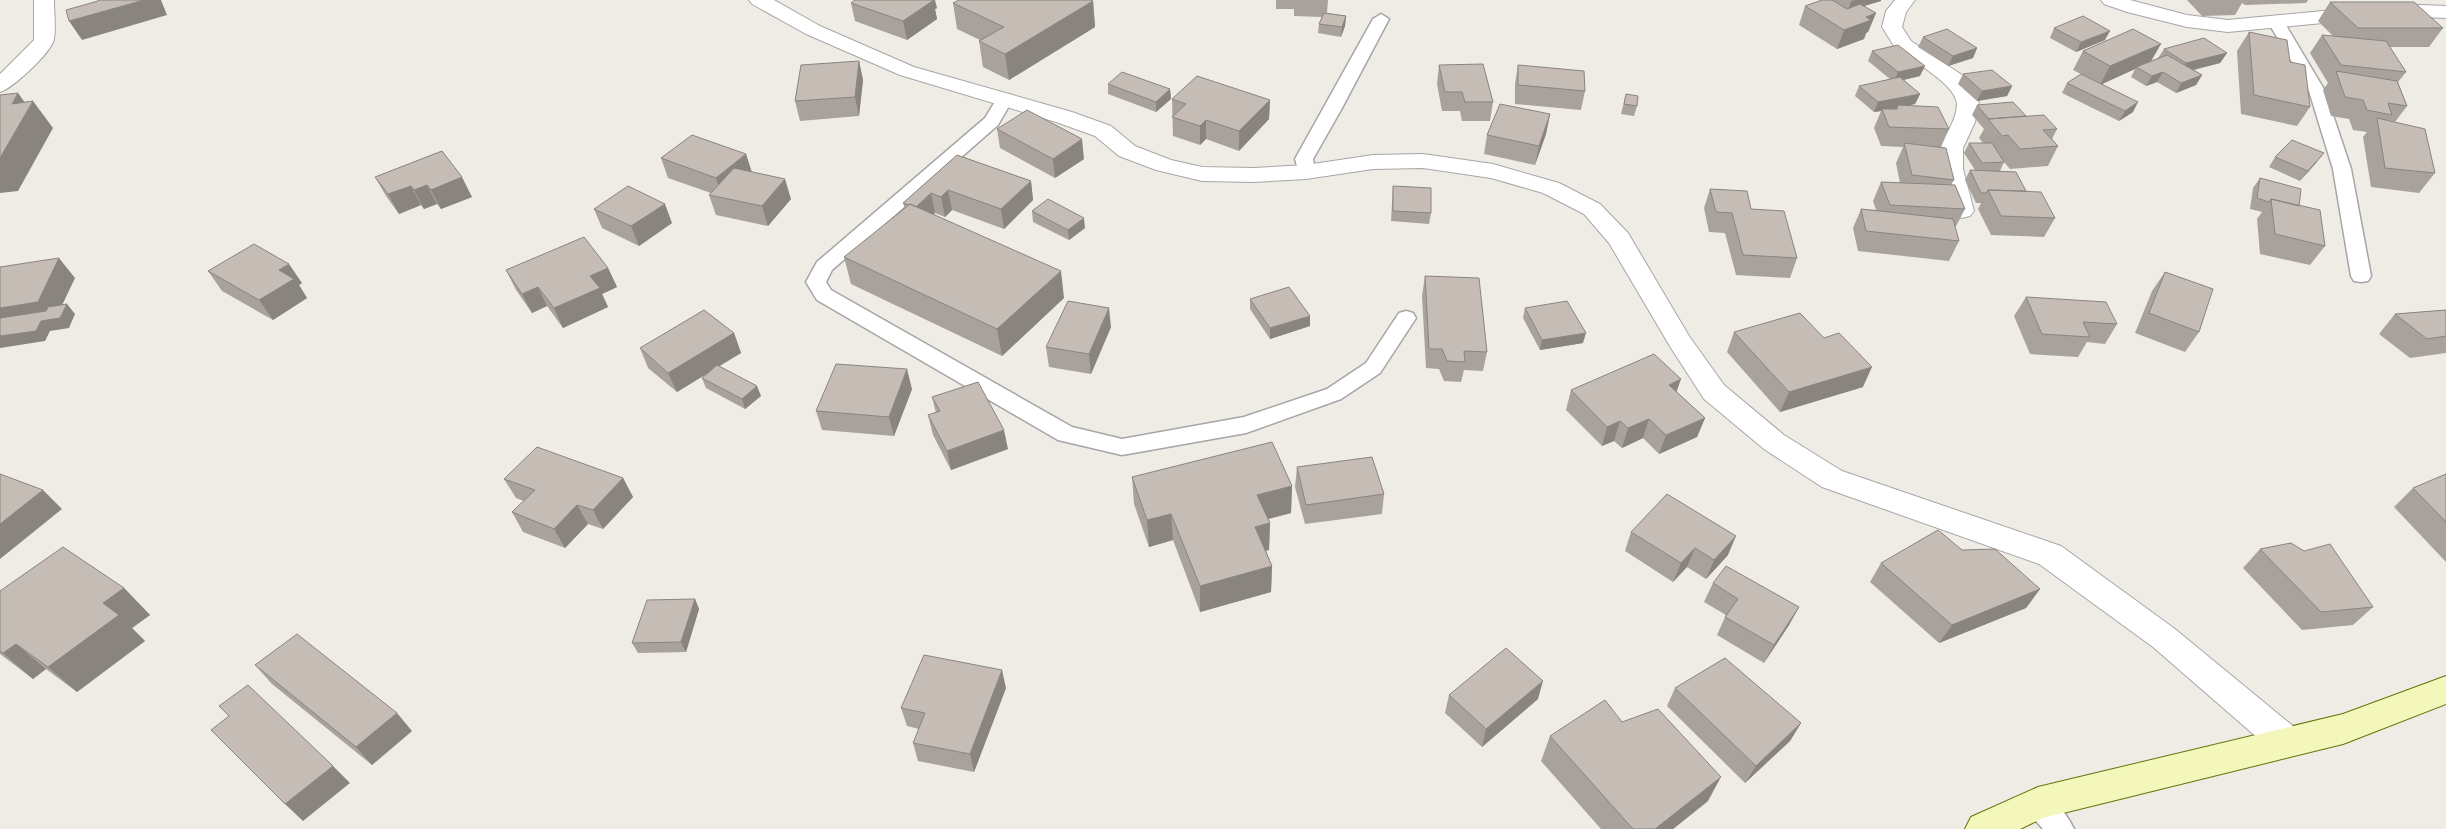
<svg xmlns="http://www.w3.org/2000/svg" width="2446" height="829" viewBox="0 0 2446 829" font-family="'Golos Text',sans-serif">
  <rect width="100%" height="100%" fill="#efece5"/>
  <g fill="none" stroke-linecap="round" stroke-linejoin="round">
    <g stroke="#a6a6a6" stroke-width="3">
      <path id="lane" d="M1381 14 1389 19 1342 108 1313 159 1315 172 1312 176H1300L1295 159 1373 19Z
        M2276 17 2284 22 2325 91 2351 169 2371 276 2368 281 2361 282 2354 281 2351 276 2333 169 2309 91 2268 22Z
        M1005 94 1011 95 1013 99 998 125 832 270 826 282 831 290 1072 427 1122 439 1244 417 1327 389 1366 363 1399 313 1406 311 1413 313 1416 318 1380 373 1341 399 1246 433 1122 455 1058 440 817 300 806 282 817 262 985 118 999 95Z
        M2038 791C2053 796 2067 814 2074 829H2043L2028 812 2025 803 2028 794Z"/>
    </g>
    <g stroke="#a6a6a6" stroke-width="2">
      <path id="street" d="M34 0H54C54 13 56 27 54 39 52 52 12 89 0 92V74L34 40Z
        M749 0H774L820 26 914 67 1072 112 1111 126 1135 146 1171 160 1202 167 1253 168 1306 165 1373 155 1423 154 1493 164 1559 183 1600 204 1628 233 1689 336 1724 385 1784 435 1842 471 2061 546 2175 629 2299 731 2304 742 2299 753 2287 757 2275 753 2153 647 2039 564 1822 487 1764 449 1704 399 1671 348 1609 243 1584 214 1543 193 1491 178 1423 168 1373 169 1306 179 1253 182 1202 181 1156 170 1119 156 1095 136 1056 122 900 75 806 34 752 4Z
        M1895 0H1915L1906 12 1902 27 1911 41 1965 77 1979 103 1975 122 1963 148V169L1974 211 1970 216 1962 218 1954 216 1950 211C1946 192 1935 166 1941 147 1945 133 1957 120 1957 104 1956 84 1911 60 1896 49L1882 27 1886 11Z
        M2101 0H2130L2187 15 2228 20 2396 4 2446 6V18L2396 16 2228 32 2187 27 2127 12 2104 4Z"/>
    </g>
    <g stroke="#667309" stroke-width="2">
      <path id="secondary" d="M2446 676V704L2343 744 2043 818 2020 829H1965L1971 817 2038 787 2343 714Z"/>
    </g>
    <use href="#lane" fill="#fff" fill-rule="evenodd"/>
    <use href="#street" fill="#fff" fill-rule="evenodd"/>
    <use href="#secondary" fill="#f3f7bb" fill-rule="evenodd"/>
  </g>
  <path fill="#a9a29c" d="M1276 0H1328L1327 13 1346 16 1345 26 1341 37 1318 33 1319 24 1322 17 1294 16V9H1276Z
    M1832 0H1881V1L1863 6 1876 13 1868 32 1866 33 1864 39 1837 49 1799 25 1805 6Z
    M2187 0H2308L2306 3 2245 5 2242 3 2235 15 2202 16Z
    M1093 1 1095 27 1009 80 983 67 979 41 980 40 957 29 953 3Z
    M2330 2 2443 28 2429 47H2389L2406 72 2398 82 2407 106 2395 122 2435 173 2419 193 2371 187 2363 137 2367 132 2353 130 2349 119 2331 116 2323 90 2328 83 2310 53 2322 35 2333 36 2318 21Z
    M851 3 937 8 935 9 937 19 907 40 855 21Z
    M2054 28 2105 40 2076 52 2050 38Z
    M2249 32 2290 62 2310 107 2297 126 2241 114 2237 51Z
    M1923 37 1977 48 1973 58 1948 66 1918 47Z
    M2164 49 2227 53 2220 63 2194 70 2202 75 2196 85 2176 93 2157 82 2146 86 2131 77 2135 69 2102 84 2133 112 2119 121 2062 93 2067 83 2081 74 2073 70 2083 51 2151 61 2158 58Z
    M1872 51 1920 76 1904 80 1920 94 1915 104 1908 105 1949 129 1941 147 1954 180 1951 185 1965 209 1955 228 1959 241 1949 261 1858 251 1853 228 1861 209 1876 210 1873 201 1881 182 1900 183 1896 163 1903 147 1881 146 1874 128 1881 111 1874 112 1855 96 1859 86 1890 79 1868 61Z
    M859 61 863 80 859 116 800 121 795 101Z
    M1439 65 1493 102 1490 121H1462L1460 111H1442L1437 84Z
    M1518 65 1585 91 1581 110 1515 104V84Z
    M1963 74 2012 86 2007 96 1977 101 1958 84Z
    M1108 84 1170 89 1171 99 1156 112 1108 94Z
    M1626 94 1637 106 1634 116 1621 114Z
    M1172 99 1270 100 1269 119 1239 151 1206 139 1200 145 1173 136Z
    M1977 105 2026 116 2057 129 2052 139 2058 146 2048 166 2010 169 2003 161 2004 162 2000 171 2026 191 2055 218 2044 237 1991 235 1978 209 1981 203H1976L1965 180 1970 170H1975L1964 153 1969 143H1983L1979 138 1984 129 1972 115Z
    M1550 114 1546 134 1535 165 1484 154 1487 135Z
    M997 129 1084 159 1055 178 1000 148Z
    M442 151 472 197 441 209 437 204 424 209 421 205 399 214 386 196 375 177Z
    M746 154 752 172 791 199 768 226 716 215 709 195 711 193 668 178 661 158Z
    M957 155 1031 181 1033 200 1004 229 952 210 945 217 935 213 933 215 1064 298 1002 356 851 284 844 257 905 209 903 203Z
    M2275 157 2316 163 2300 181 2269 167Z
    M2260 178 2299 206 2325 246 2310 265 2260 254 2257 219 2262 212 2250 209 2253 188Z
    M1393 186 1431 213 1429 224 1391 221Z
    M1710 189 1751 209 1797 258 1790 278 1736 275 1725 233 1709 232 1704 208Z
    M594 209 672 223 639 246 602 228Z
    M1032 211 1085 228 1069 240 1033 222Z
    M608 268 617 287 602 294 608 307 563 328 547 306 532 313 516 290 506 270Z
    M208 271 302 283 299 285 307 298 273 320 222 291Z
    M2165 272 2199 332 2185 352 2135 333 2152 291Z
    M1425 276 1487 352 1483 371 1464 370 1461 382 1444 381 1439 369 1426 368 1422 296Z
    M2026 297 2117 324 2105 344 2087 342 2078 357 2030 354 2014 316Z
    M1250 299 1310 326 1270 339 1250 309Z
    M1525 308 1583 343 1540 350 1523 318Z
    M2446 310V353L2410 358 2379 334 2395 314Z
    M1111 327 1091 374 1049 367 1046 347Z
    M1734 332 1824 338 1863 387 1780 412 1727 352Z
    M734 333 741 353 719 366 761 396 745 409 706 388 702 378 709 372 677 392 648 368 640 348Z
    M912 389 894 436 822 430 816 411Z
    M1571 390 1677 392 1705 418 1697 437 1659 454 1643 438 1622 448 1614 441 1602 446 1566 410Z
    M932 397 1008 449 951 470 933 435 928 415 936 413Z
    M1297 467 1384 494 1382 514 1305 524 1295 487Z
    M2446 474V562L2394 507 2413 488Z
    M1132 477 1292 486 1291 513 1268 519 1270 523 1269 550 1266 551 1272 566 1271 592 1200 612 1173 540 1149 547 1134 504Z
    M623 478 633 497 603 529 588 524 565 548 523 532 512 512 524 501 516 498 504 479Z
    M1631 532 1728 555 1706 579 1687 567 1673 582 1625 551Z
    M2260 549 2373 607 2353 625 2302 630 2243 568Z
    M1962 550 2040 589 2026 608 1939 643 1870 582 1881 563Z
    M1713 583 1799 607 1789 625 1764 663 1717 635 1726 615 1704 602Z
    M124 588 150 615 132 628 145 641 77 692 46 669 33 679 0 654V591Z
    M695 599 699 609 686 652 638 653 632 643Z
    M255 665 412 731 372 765 272 684Z
    M1006 688 974 772 918 761 913 743 919 729 907 726 901 708Z
    M1675 688 1801 723 1790 741 1745 783 1667 706Z
    M1449 695 1538 699 1482 747 1445 713Z
    M1550 736 1708 801 1673 829H1601L1541 761Z"/>
  <path fill="#89847f" d="M144 0H161L167 15 82 40 69 21Z
    M924 0H935L937 8 935 9 937 19 907 40 903 21Z
    M1855 0H1881V1L1848 11 1851 1Z
    M1093 1 1095 27 1009 80 1005 54Z
    M1876 13 1868 32 1866 33 1864 39 1837 49 1844 30 1866 17Z
    M1346 16 1345 26 1341 37 1342 27Z
    M2110 31 2105 40 2076 52 2081 42Z
    M2161 44 2150 63 2136 67 2135 69 2100 85 2110 66Z
    M1977 48 1973 58 1948 66 1953 56Z
    M2227 53 2220 63 2180 73 2186 63Z
    M859 61 863 80 859 116 855 97Z
    M1925 66 1920 76 1894 82 1898 72Z
    M2163 72 2157 82 2146 86 2152 76Z
    M2202 75 2196 85 2176 93 2181 83Z
    M2012 86 2007 96 1977 101 1982 91Z
    M1170 89 1171 99 1156 112V102Z
    M18 93 29 108 33 101 53 128 18 191 0 193V158L12 104Z
    M1920 94 1915 104 1897 108 1898 105 1897 108 1882 111V109L1881 111 1874 112 1878 102Z
    M1270 100 1269 119 1239 151V131Z
    M2138 102 2133 112 2119 121 2125 111Z
    M1550 114 1546 134 1535 165 1539 146Z
    M1206 120V139L1200 145V126Z
    M1082 139 1084 159 1055 178 1053 159Z
    M2324 153 2316 163 2300 181 2308 171Z
    M746 154 752 174 722 198 716 178Z
    M462 177 472 197 441 209 431 190Z
    M785 179 791 199 768 226 762 206Z
    M1031 181 1033 200 1004 229 1001 209Z
    M427 185 437 204 424 209 414 190Z
    M411 186 421 205 399 214 388 194Z
    M948 190 952 210 945 217 941 197Z
    M931 193 935 213 920 227 916 207Z
    M665 204 672 223 639 246 631 226Z
    M1084 218 1085 228 1069 240 1068 230Z
    M59 258 75 278 56 318 67 304 75 314 69 328 50 331 45 341 0 348V308Z
    M289 264 302 283 299 285 307 298 273 320 259 300 279 270Z
    M608 268 617 287 602 294 608 307 563 328 554 308 590 276Z
    M1061 271 1064 298 1002 356 997 329Z
    M538 287 547 306 532 313 522 294Z
    M1109 308 1111 327 1091 374 1089 354Z
    M1310 316V326L1270 339V328Z
    M734 333 741 353 677 392 668 373Z
    M1586 333 1583 343 1540 350 1542 340Z
    M1872 367 1863 387 1780 412 1789 392Z
    M907 369 912 389 894 436 889 417Z
    M1681 379 1674 399 1669 385Z
    M757 386 761 396 745 409 742 399Z
    M1705 418 1697 437 1659 454 1666 435Z
    M1649 419 1643 438 1622 448 1628 428Z
    M1620 421 1614 441 1602 446 1607 427Z
    M1004 430 1008 449 951 470 947 451Z
    M623 478 633 497 603 529 593 510Z
    M1292 486 1291 513 1256 522 1257 495Z
    M43 490 62 509 0 559V524Z
    M577 505 588 524 565 548 554 529Z
    M1171 514 1173 540 1149 547 1147 520Z
    M1270 523 1269 550 1255 553V527Z
    M1736 536 1728 555 1706 579 1714 560Z
    M1695 548 1687 567 1673 582 1681 563Z
    M1272 566 1271 592 1200 612V586Z
    M124 588 150 615 132 628 145 641 77 692 48 667 103 603Z
    M2040 589 2026 608 1939 643 1952 625Z
    M695 599 699 609 686 652 681 642Z
    M1799 607 1789 625 1764 663 1774 645Z
    M16 644 46 669 33 679 3 653Z
    M1002 670 1006 688 974 772 970 754Z
    M1543 681 1538 699 1482 747 1486 729Z
    M397 713 412 731 372 765 356 747Z
    M1801 723 1790 741 1745 783 1756 766Z
    M333 766 350 783 303 821 285 804Z
    M1721 777 1708 801 1673 829H1655Z"/>
  <path fill="#c4bcb5" stroke="#89847f" d="M98 0H144L69 21 66 10 98 1Z
    M855 0H934L903 21 851 3Z
    M959 0H1091L1093 1 1005 54 979 41 1004 27 953 3Z
    M1822 0H1832L1847 9 1860 4 1876 13 1866 17 1871 20 1844 30 1805 6Z
    M2330 2H2414L2443 28H2358Z
    M1324 13 1346 16 1342 27 1319 24Z
    M2083 16 2110 31 2081 42 2054 28Z
    M1947 29 1977 48 1953 56 1923 37Z
    M2133 29 2161 44 2110 66 2083 51Z
    M2249 32 2287 40 2290 62 2305 65 2310 107 2254 95Z
    M2322 35 2386 41 2406 72 2341 65Z
    M2204 38 2227 53 2186 63 2164 49Z
    M1898 45 1925 66 1898 72 1872 51Z
    M2167 55 2202 75 2181 83 2163 72 2152 76 2136 67Z
    M859 61 855 97 795 101 801 65Z
    M1483 64 1493 102H1465L1462 92H1445L1439 65Z
    M1518 65 1584 71 1585 91 1518 85Z
    M1992 70 2012 86 1982 91 1963 74Z
    M2336 71 2397 81 2407 106 2388 103 2392 115 2367 110 2363 100 2345 97Z
    M1122 72 1170 89 1156 102 1108 84Z
    M2081 74 2138 102 2125 111 2067 83Z
    M1197 76 1270 100 1239 131 1206 120 1200 126 1172 117 1186 104 1172 99Z
    M1900 77 1920 94 1878 102 1859 86Z
    M18 93 12 104 33 101 0 158V95Z
    M1626 94 1638 96 1637 106 1624 104Z
    M2013 102 2026 116 1989 119 1977 105Z
    M1500 104 1550 114 1539 146 1487 135Z
    M1898 105 1938 107 1949 129 1889 127 1882 109H1897Z
    M1027 110 1082 139 1053 159 997 129Z
    M2044 115 2057 129 2043 130 2058 146 2020 149 2008 135 2002 136 1988 119Z
    M2377 118 2425 129 2435 173 2385 168Z
    M692 135 746 154 716 178 661 158Z
    M2292 140 2324 153 2308 171 2275 157Z
    M1904 143 1946 148 1954 180 1912 175Z
    M1969 143H1992L2004 162 1982 163Z
    M442 151 462 177 431 190 427 185 414 190 411 186 388 194 375 177Z
    M957 155 1031 181 1001 209 948 190 941 197 931 193 916 207 910 204 909 205 903 203Z
    M734 168 785 179 762 206 709 195Z
    M1970 170 2016 172 2026 191 1988 190 1986 193H1981Z
    M2260 178 2301 189 2299 206 2271 199 2269 202 2257 198Z
    M1881 182 1955 185 1965 209 1890 205Z
    M628 186 665 204 631 226 594 209Z
    M1393 186 1431 188V213L1393 211Z
    M1710 189 1747 191 1751 209 1784 211 1797 258 1743 255 1732 213 1716 212Z
    M1988 190 2041 192 2055 218 2001 216Z
    M1048 199 1084 218 1068 230 1032 211Z
    M2271 199 2320 210 2325 246 2275 234Z
    M910 204 1061 271 997 329 844 257Z
    M1861 209 1953 219 1959 241 1866 231Z
    M584 237 608 268 590 276 600 288 554 308 538 287 522 294 506 270Z
    M254 244 289 264 279 270 294 279 259 300 208 271Z
    M59 258 38 302 0 308V267Z
    M2165 272 2213 289 2199 332 2149 313Z
    M1425 276 1479 278 1487 352 1464 351 1465 362 1447 361 1442 349H1429Z
    M1289 287 1310 316 1270 328 1250 299Z
    M2026 297 2106 302 2117 324 2083 322 2090 337 2042 334Z
    M1068 301 1109 308 1089 354 1046 347Z
    M1567 301 1586 333 1542 340 1525 308Z
    M67 304 60 318 41 321 36 331 0 336V318L46 311 48 307Z
    M704 310 734 333 668 373 640 348Z
    M2446 310V336L2427 339 2395 314Z
    M1800 313 1824 338 1839 333 1872 367 1789 392 1734 332Z
    M1654 354 1681 379 1669 385 1705 418 1666 435 1649 419 1628 428 1620 421 1607 427 1571 390Z
    M836 364 907 369 889 417 816 411Z
    M717 365 757 386 742 399 702 378Z
    M978 382 1004 430 947 451 928 415 940 411 932 397Z
    M1272 442 1292 486 1257 495 1270 523 1255 527 1272 566 1200 586 1171 514 1147 520 1132 477Z
    M537 447 623 478 593 510 577 505 554 529 512 512 535 490 504 479Z
    M1372 457 1384 494 1306 505 1297 467Z
    M0 474 43 490 0 524Z
    M2446 474V522L2413 488Z
    M1667 494 1736 536 1714 560 1695 548 1681 563 1631 532Z
    M1938 530 1962 550 1995 549 2040 589 1952 625 1881 563Z
    M2291 543 2304 551 2330 544 2373 607 2321 612 2260 549Z
    M63 547 124 588 103 603 119 615 48 667 16 644 3 653 0 651V591Z
    M1726 566 1799 607 1774 645 1725 617 1738 599 1713 583Z
    M695 599 681 642 632 643 647 600Z
    M297 634 397 713 356 747 255 665Z
    M1506 648 1543 681 1486 729 1449 695Z
    M924 655 1002 670 970 754 913 743 925 713 901 708Z
    M1725 658 1801 723 1756 766 1675 688Z
    M248 685 333 766 285 804 211 730 229 716 219 706Z
    M1605 700 1622 722 1658 709 1721 777 1655 829H1633L1550 736Z"/>
</svg>
